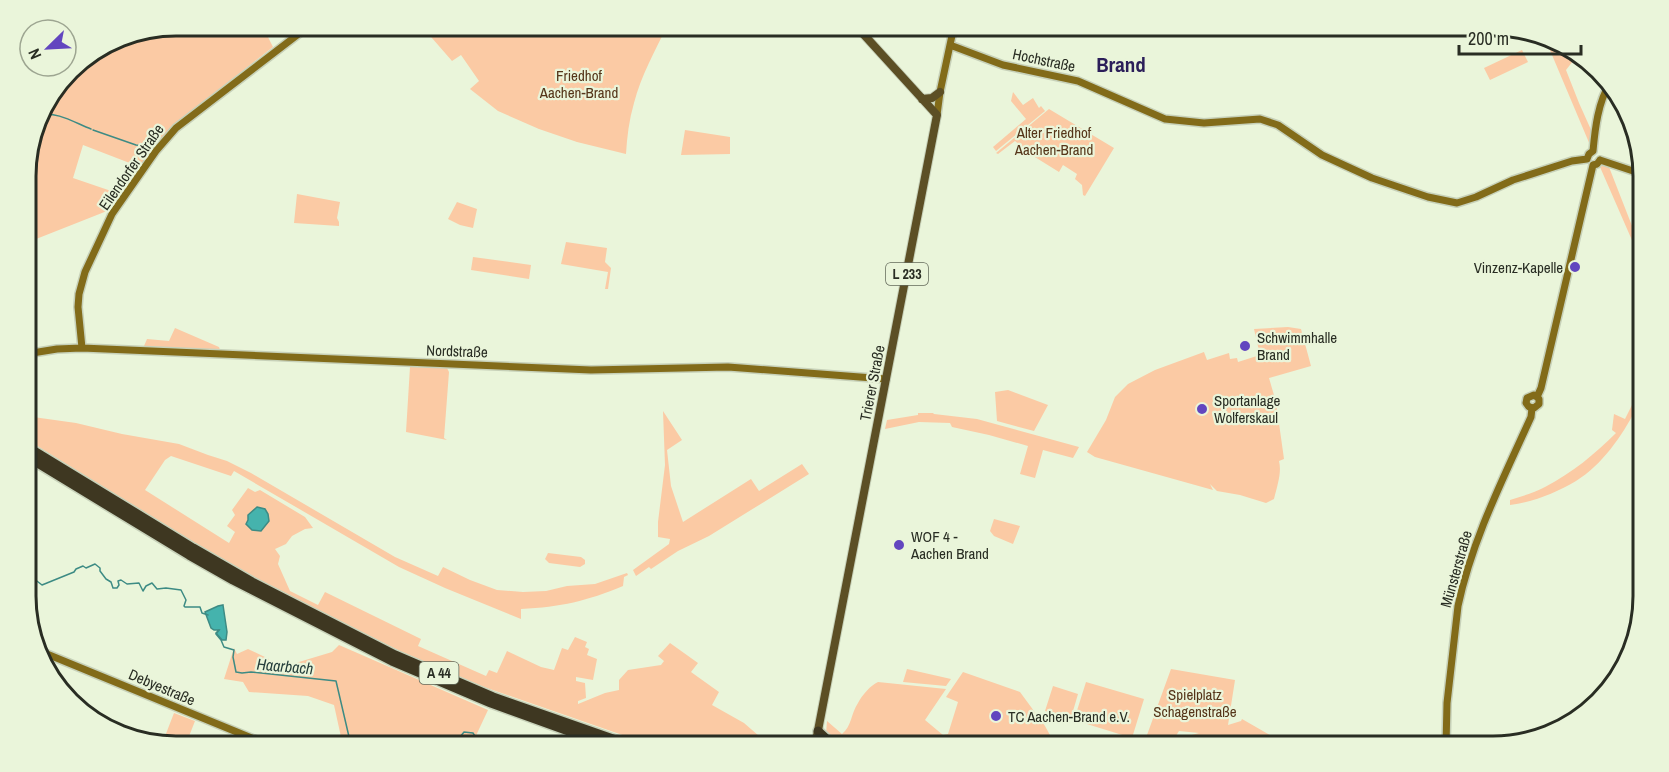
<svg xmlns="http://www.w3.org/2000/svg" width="1669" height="772" viewBox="0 0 1669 772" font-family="'Archivo Narrow',sans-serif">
  <rect width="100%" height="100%" fill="#eaf5da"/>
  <path fill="#fbcaa4" d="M176 26H284L268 37 273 47 182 118 162 137 140 167 83 145 73 178 117 193 107 211 26 243V166L41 109 77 63 119 37Z
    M429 26H667C655 51 641 76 634 103 629 120 627 137 626 154L577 142 539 129 498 111 470 89 479 81 461 55 452 61 425 30Z
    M1416 26H1470C1441 39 1445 39 1415 27Z
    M1544 36 1551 37 1590 67 1587 71 1573 61 1566 70 1579 103 1592 132 1590 145Z
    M1522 50 1528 62 1490 80 1484 68Z
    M1013 92 1023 105 1033 98 1039 108 1041 106 1045 111 996 151 993 147 1026 119 1011 101Z
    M1049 109 1114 148 1085 196 1083 195 1082 185 1075 179 1077 174 1063 165 1059 172 1030 154 1015 141 998 154 996 153Z
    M685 130 730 137V154L681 155Z
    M1604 165 1609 167 1643 254V277L1637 276 1638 254 1600 167Z
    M297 194 340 202 337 218 339 222V226L294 223Z
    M457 202 477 209 473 228 460 225 448 219Z
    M566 242 607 248 605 262 611 268 608 289H605L608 272 561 264Z
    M473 257 531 265 529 279 471 270Z
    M1288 327 1301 329 1311 366 1269 378 1276 402 1284 459 1279 461C1282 473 1277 486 1274 499L1266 503 1240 495 1217 491 1210 484 1213 490 1095 457 1087 452 1106 420 1115 397 1128 384 1155 370 1204 352 1207 360 1229 353 1230 359 1237 358 1238 362 1260 355 1254 329Z
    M175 328 219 347 220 350 144 346 147 339 169 341Z
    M410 367 447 368 449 372 444 438 447 440 406 432Z
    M1643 383C1643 387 1644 393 1643 397 1642 401 1638 406 1636 409 1622 436 1602 465 1576 481 1556 493 1533 502 1510 505V500C1522 496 1534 493 1545 487 1572 473 1595 454 1616 433L1612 430 1614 414 1625 419Z
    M1008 390 1048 405 1034 431 997 421 995 392Z
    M663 411 682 440 667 450 671 486 683 522 751 479 759 491 802 464 809 474 709 536 678 551 651 569 649 567 636 576 633 570 669 544 670 539 658 537V522L665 465Z
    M918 413H933L934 414 977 419 1079 447 1073 458 1043 450 1035 478 1020 474 1028 446 989 435 952 427 950 423 919 422 885 429 887 420 918 415Z
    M26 416 76 423 122 434 179 444 208 455 227 461 251 473 395 557 438 576 443 567 470 580 497 590 523 592 546 591 567 586 595 584 627 573 628 575 624 577 623 586C587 601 561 607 521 609V619L445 588 399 567 234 471 231 476 171 456 165 460 145 490 229 543 235 532 227 526 235 515 232 510 248 488 255 492 260 490 305 517 313 528 305 529 292 536 286 544 275 549 280 556 278 564 290 591 318 605 325 592 421 639 418 646 486 676 489 670 497 673 507 651 541 667 554 670 562 648 568 650 575 637 587 642 585 647 589 649 587 655 597 659 593 680 576 677V681L585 683 586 698 578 701V704L605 693 619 690V680L628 670 661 665 664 661 658 656 670 643 698 663 691 672 719 692 712 705 744 723 759 736 761 737 759 746H654L484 687 402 652 279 591 213 555 26 439Z
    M994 519 1020 526 1013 544 994 536 990 531Z
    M548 553 581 557 585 560V564L580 567 549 563 545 559Z
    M339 645 488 710 473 742 462 740 459 746H343L334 705 308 696 249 692 243 682 224 679 234 648 237 654 248 649 269 659 268 665 279 668 332 652Z
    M907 669 951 679 946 686 903 682Z
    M1171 669 1235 680 1228 725 1241 721 1242 719 1284 743 1311 746H1126L1166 742 1199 733 1179 731 1174 739 1151 741 1147 735Z
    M963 672 1020 692 1045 726 1056 746H848L830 742 826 734 827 721 842 734C852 726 851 713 858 703 862 695 871 685 878 682L946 689 925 720 943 735 948 734 958 702 946 697Z
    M1086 682 1144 699 1132 738 1074 720Z
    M1053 686 1078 694 1071 718 1045 711Z
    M174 713 195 721 186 744 192 746H176L162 744Z"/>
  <path fill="#45b3ad" stroke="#3d8b84" stroke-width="1.5" d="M257 507 265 509 268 514 269 521 261 531 252 530 246 524 248 520V515Z
    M223 605 227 632 226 640H222L216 633 219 630H214L211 628 205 612 218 606Z"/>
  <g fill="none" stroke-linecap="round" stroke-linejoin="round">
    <path stroke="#3d8b84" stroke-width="1.5" d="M40 115C57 111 75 123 91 129
      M93 130 136 145 151 147
      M27 556H28L33 578 42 585 74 572 76 569 83 566 86 568 95 564 100 568V571L106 579 111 582 113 588H117L119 585 118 581 121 580 127 584 139 583 143 591 146 586 152 583 157 589 166 588 181 590 186 600 184 606 185 607H200L202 613 208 615
      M219 630 216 634 221 640 224 647 234 650 233 657 236 672 242 673 251 672 336 681 350 741 361 746
      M456 746 460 737 464 732 473 733 476 738 475 746"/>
    <g stroke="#c7d1b9" stroke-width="10">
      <path id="secondary" d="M950 45 1003 65 1078 81 1165 119 1204 123 1260 119 1278 125 1322 155 1372 178 1428 197 1457 203 1476 197 1513 180 1572 161 1587 159
        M937 115 940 92 954 26
        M1587 159 1589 154 1593 151C1595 129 1598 102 1610 83
        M1600 160 1642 174
        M82 348 78 307 79 294 85 272 112 214 156 151 176 128 309 26
        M26 354 57 349 82 348 591 370 728 367 886 379
        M1537 397 1534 395 1527 398 1526 403 1529 407 1534 408 1539 404V399L1537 397 1541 388 1593 165 1597 164 1600 160
        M42 652 271 746
        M1446 746 1447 703 1458 606C1472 540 1503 479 1531 417L1532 408"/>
    </g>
    <g stroke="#c7d1b9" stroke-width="10">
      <path id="primary" d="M922 99 932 98 940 92
        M815 746 937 115 856 26"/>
    </g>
    <g stroke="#c7d1b9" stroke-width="12">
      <path id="highway" d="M26 446 193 548 252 582 395 655 493 697 633 746
        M26 456 189 555 233 580 392 661 491 703 610 746
        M818 731 833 745
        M815 744 822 743 839 746"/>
    </g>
    <use href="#secondary" stroke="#826b19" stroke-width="7"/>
    <use href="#primary" stroke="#5c4f25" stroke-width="8"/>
    <use href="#highway" stroke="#3e3721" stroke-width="9"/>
  </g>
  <g fill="#6246bf" stroke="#eaf5da" stroke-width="2">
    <circle cx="1575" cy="267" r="6"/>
    <circle cx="1245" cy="346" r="6"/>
    <circle cx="1202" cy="409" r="6"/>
    <circle cx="899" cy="545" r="6"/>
    <circle cx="996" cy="716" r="6"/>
  </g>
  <g text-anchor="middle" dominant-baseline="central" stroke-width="4.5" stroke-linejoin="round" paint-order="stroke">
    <g fill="#eaf5da" stroke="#63695a" stroke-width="1.5">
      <rect x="886" y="263" width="42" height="22" rx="4.5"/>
      <rect x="419.5" y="662" width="39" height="22" rx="4.5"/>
    </g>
    <g font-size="14" font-weight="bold" fill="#292d23">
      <text x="907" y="274">L 233</text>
      <text x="439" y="673">A 44</text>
    </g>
    <g font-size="15" fill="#292d23" stroke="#eaf5da">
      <text transform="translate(1044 60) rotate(12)">Hochstraße</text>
      <text transform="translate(131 167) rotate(-55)">Eilendorfer Straße</text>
      <text transform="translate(457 351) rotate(2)">Nordstraße</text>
      <text transform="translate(872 383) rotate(-79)">Trierer Straße</text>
      <text transform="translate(1456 569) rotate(-74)">Münsterstraße</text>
      <text transform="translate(162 687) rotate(23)">Debyestraße</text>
    </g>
    <g font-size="15" fill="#553519" stroke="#eaf5da">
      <text x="579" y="75">Friedhof<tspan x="579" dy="17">Aachen-Brand</tspan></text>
      <text x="1054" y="132">Alter Friedhof<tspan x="1054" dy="17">Aachen-Brand</tspan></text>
      <text x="1195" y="694">Spielplatz<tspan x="1195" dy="17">Schagenstraße</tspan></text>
    </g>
    <g font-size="15" fill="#292d23" stroke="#eaf5da" text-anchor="start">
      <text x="1563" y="267" text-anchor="end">Vinzenz-Kapelle</text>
      <text x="1257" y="337">Schwimmhalle<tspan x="1257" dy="17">Brand</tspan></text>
      <text x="1214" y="400">Sportanlage<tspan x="1214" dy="17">Wolferskaul</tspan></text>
      <text x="911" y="536">WOF 4 -<tspan x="911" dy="17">Aachen Brand</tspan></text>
      <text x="1008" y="716">TC Aachen-Brand e.V.</text>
    </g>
    <g font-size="16" font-style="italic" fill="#253e3c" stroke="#eaf5da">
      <text transform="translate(285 666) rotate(5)">Haarbach</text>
    </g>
    <g font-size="21" font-weight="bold" fill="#2b1e59" stroke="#eaf5da">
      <text x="1121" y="64">Brand</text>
    </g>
  </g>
  <path d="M0 0H1669V772H0ZM176 36H1493A140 140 0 0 1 1633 176V596A140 140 0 0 1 1493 736H176A140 140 0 0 1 36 596V176A140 140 0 0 1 176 36Z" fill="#eaf5da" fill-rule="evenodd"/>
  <path fill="none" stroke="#292d23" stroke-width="3" d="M176 36H1493A140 140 0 0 1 1633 176V596A140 140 0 0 1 1493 736H176A140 140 0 0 1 36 596V176A140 140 0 0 1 176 36Z"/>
  <g transform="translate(48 48) rotate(246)"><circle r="28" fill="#eaf5da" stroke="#9da591" stroke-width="1.5"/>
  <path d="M0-4.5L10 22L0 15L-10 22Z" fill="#6246bf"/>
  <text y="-9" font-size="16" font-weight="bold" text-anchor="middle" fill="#292d23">N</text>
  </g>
  <path d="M1459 45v9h122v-9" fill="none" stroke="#292d23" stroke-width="3"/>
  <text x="1468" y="45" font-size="18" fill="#292d23" stroke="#eaf5da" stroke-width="4.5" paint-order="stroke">200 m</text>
</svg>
